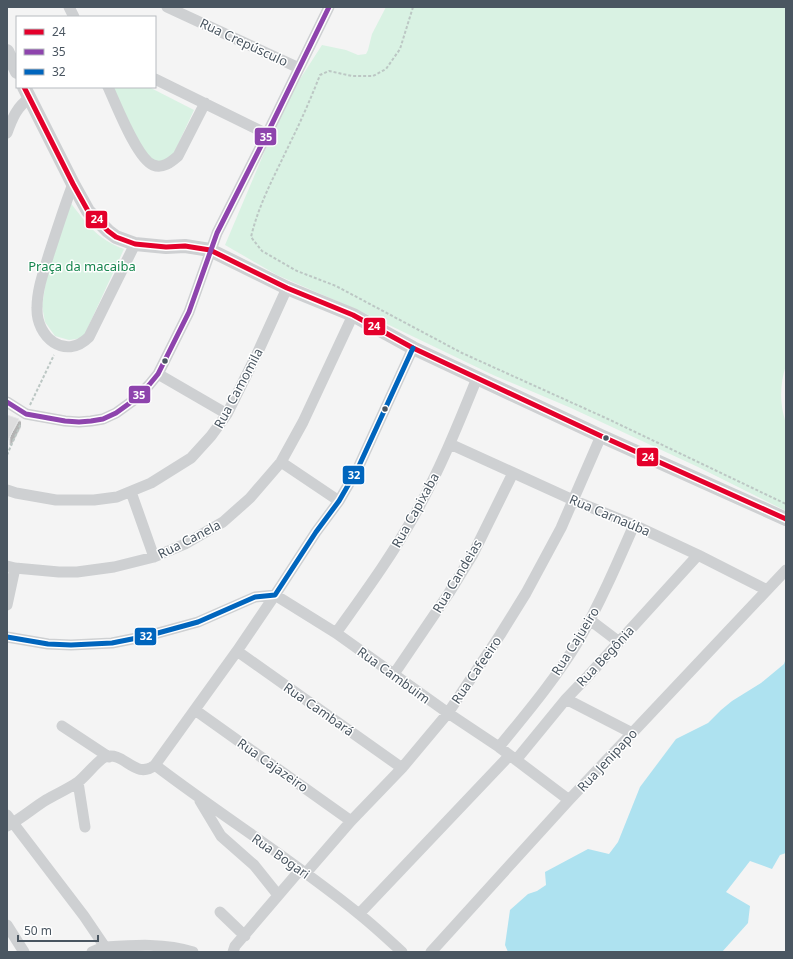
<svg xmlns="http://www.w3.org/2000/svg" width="793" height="959" viewBox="0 0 793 959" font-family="'Noto Sans',sans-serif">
  <defs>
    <filter id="shadow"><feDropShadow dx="3.5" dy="3.5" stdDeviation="0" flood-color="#0004"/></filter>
  </defs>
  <rect width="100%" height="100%" fill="#f4f4f4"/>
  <path fill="#d9f2e3" d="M386 7H786V365C780 384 779 403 786 423V511L698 467 571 408 493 375 362 312 277 275 225 245 277 122 300 79 322 45 346 50 358 55 366 54 368 50 372 34Z
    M111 87H149L194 110 173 155 162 164H154L145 154Z
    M70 202C86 223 98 240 124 249L83 338 69 340 55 336 45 322 42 306 46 280Z"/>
  <path fill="#aee2f0" d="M786 658V853L780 855 772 869 750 861 726 892 750 906 748 923 722 952H508L505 945 510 910 528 894 537 891 546 885 545 872 588 849 609 854 618 842 640 787 676 739 708 723 721 710 732 701 761 683 784 664Z"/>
  <path fill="#ddddde" stroke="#e5e6e7" filter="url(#shadow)" d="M7 415 19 419 7 442Z"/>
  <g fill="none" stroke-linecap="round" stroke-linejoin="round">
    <path stroke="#bcc7c4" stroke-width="2" stroke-dasharray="3 2" stroke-linecap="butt" d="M413 7 400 49 386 69 373 76H352L329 71 320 75C311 98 301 121 290 143 275 175 259 203 251 237L262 251 297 271 336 286 462 353 608 419 786 504
      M30 405 54 355
      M7 455 21 423"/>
    <path stroke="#ced0d2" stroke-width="11" d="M69 7 74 17
      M167 7 299 68
      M155 79 267 134
      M108 87C116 104 137 159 153 165 163 169 171 162 178 156L205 103
      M7 133C12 119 17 106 30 98
      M73 184C64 207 57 230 49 254 44 271 37 289 37 308 36 337 65 361 89 337L135 244
      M158 374 227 414
      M7 402 26 414 65 421 79 422 91 421 103 419 116 413 134 400 149 385 158 374 189 312 217 233 267 134 329 7
      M450 444 573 500 634 525 698 555 767 590
      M281 462 339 501
      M7 490 16 493 56 500H94L117 497 151 483 191 458 211 436 227 414 257 354 287 288
      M131 492 154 557
      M7 566 15 568 59 572H77L114 567 154 557 185 544 223 522 250 498 281 462 303 422 353 315
      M7 605 15 568
      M590 620 619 642
      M336 633C363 595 391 557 414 516 439 472 458 425 477 378
      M7 637 48 644 71 645 112 643 147 636 198 622 255 597 275 595 316 532 339 501 358 468 413 348
      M237 651 402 768
      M394 674 449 593 473 554 513 473
      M566 699 632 733
      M195 710 351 821
      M62 726 109 757
      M499 747C526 714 557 677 579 640 600 603 617 564 634 525
      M516 760 566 699 588 676 698 555
      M155 765C222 816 294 861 359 914 374 926 388 939 402 952
      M78 782 85 827
      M200 801 221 836 254 865 278 895
      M7 815 84 916 105 947
      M7 826C21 819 33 808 46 800 56 794 68 789 78 782 85 777 98 760 105 757 124 750 135 781 155 765L237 651 275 595 336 633 448 713 499 747 569 800
      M306 873 351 821 402 768 448 713 500 635 526 593 561 528 601 436
      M220 912 245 936
      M359 914 509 756
      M7 925 24 952
      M92 952C96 950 102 947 106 947 135 945 166 943 193 952
      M233 952 235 946 300 870
      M431 952 569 800 786 570"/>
    <path stroke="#ced0d2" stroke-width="14" d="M7 51 17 72
      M24 87 73 184 88 211 108 231 116 237 135 244 166 247 185 246 210 250 287 288 353 315 413 348 601 436 786 519"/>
    <g stroke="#fff" stroke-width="8">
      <path id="bus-1" d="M24 87 73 184 88 211 108 231 116 237 135 244 166 247 185 246 210 250 287 288 353 315 413 348 601 436 786 519"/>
    </g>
    <g stroke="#fff" stroke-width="8">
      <path id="bus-2" d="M7 402 26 414 65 421 79 422 91 421 103 419 116 413 134 400 149 385 158 374 189 312 217 233 267 134 329 7"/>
    </g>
    <g stroke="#fff" stroke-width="8">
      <path id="bus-3" d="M7 637 48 644 71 645 112 643 147 636 198 622 255 597 275 595 316 532 339 501 358 468 413 348"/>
    </g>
    <use href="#bus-1" stroke="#e4002b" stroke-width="5"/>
    <use href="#bus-2" stroke="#8e44ad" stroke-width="5"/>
    <use href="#bus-3" stroke="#0065bd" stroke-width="5"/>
  </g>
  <g fill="#4a5661" stroke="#fff" stroke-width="1.5">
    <circle cx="165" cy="361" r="3.5"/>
    <circle cx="385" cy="409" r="3.5"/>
    <circle cx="606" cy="438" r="3.5"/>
  </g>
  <g text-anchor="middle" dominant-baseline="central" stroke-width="3" stroke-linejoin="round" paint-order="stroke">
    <g font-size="13" fill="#4a5661" stroke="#fff">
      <text transform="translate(244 42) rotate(25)">Rua Crepúsculo</text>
      <text transform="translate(238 388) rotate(-62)">Rua Camomila</text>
      <text transform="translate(415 510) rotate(-61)">Rua Capixaba</text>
      <text transform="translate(610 515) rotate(23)">Rua Carnaúba</text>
      <text transform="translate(189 539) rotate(-27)">Rua Canela</text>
      <text transform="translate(457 576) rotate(-59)">Rua Candeias</text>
      <text transform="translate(575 641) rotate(-58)">Rua Cajueiro</text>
      <text transform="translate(605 656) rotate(-47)">Rua Begônia</text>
      <text transform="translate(476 670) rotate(-56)">Rua Cafeeiro</text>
      <text transform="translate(394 675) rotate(36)">Rua Cambuim</text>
      <text transform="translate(319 709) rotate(35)">Rua Cambará</text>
      <text transform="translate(607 760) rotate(-47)">Rua Jenipapo</text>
      <text transform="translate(273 765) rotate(35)">Rua Cajazeiro</text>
      <text transform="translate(281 856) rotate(35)">Rua Bogari</text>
    </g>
    <g font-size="13" fill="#17864f" stroke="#fff">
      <text x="82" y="266">Praça da macaiba</text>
    </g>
  </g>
  <g stroke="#fff" stroke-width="1.5">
    <rect x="254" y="127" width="23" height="19" rx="4" fill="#8e44ad"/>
    <rect x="85" y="210" width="23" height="19" rx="4" fill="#e4002b"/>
    <rect x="363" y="317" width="23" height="19" rx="4" fill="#e4002b"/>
    <rect x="128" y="385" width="23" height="19" rx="4" fill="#8e44ad"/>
    <rect x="636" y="447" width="23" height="20" rx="4" fill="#e4002b"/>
    <rect x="342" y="465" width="23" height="20" rx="4" fill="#0065bd"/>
    <rect x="134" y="627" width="23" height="19" rx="4" fill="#0065bd"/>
  </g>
  <g font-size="11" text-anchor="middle" font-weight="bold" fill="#fff">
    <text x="266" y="141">35</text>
    <text x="97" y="223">24</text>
    <text x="374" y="330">24</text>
    <text x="139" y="399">35</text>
    <text x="648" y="461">24</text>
    <text x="354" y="479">32</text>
    <text x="146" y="640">32</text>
  </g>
  <rect width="793" height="959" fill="none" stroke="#4a5661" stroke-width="16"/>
  <rect x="16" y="16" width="140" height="72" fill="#ffffff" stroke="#b7bbc0"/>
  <rect x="24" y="29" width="20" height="6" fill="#e4002b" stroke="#b7bbc0"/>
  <text x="52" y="36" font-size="12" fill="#4a5661">24</text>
  <rect x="24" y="49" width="20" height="6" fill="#8e44ad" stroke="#b7bbc0"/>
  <text x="52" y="56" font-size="12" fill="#4a5661">35</text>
  <rect x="24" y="69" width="20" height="6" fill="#0065bd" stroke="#b7bbc0"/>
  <text x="52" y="76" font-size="12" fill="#4a5661">32</text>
  <path d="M18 935v6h80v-6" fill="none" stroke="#4a5661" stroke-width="2"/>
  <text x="24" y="935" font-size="12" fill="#4a5661" stroke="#ffffff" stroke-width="3" paint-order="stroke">50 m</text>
</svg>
